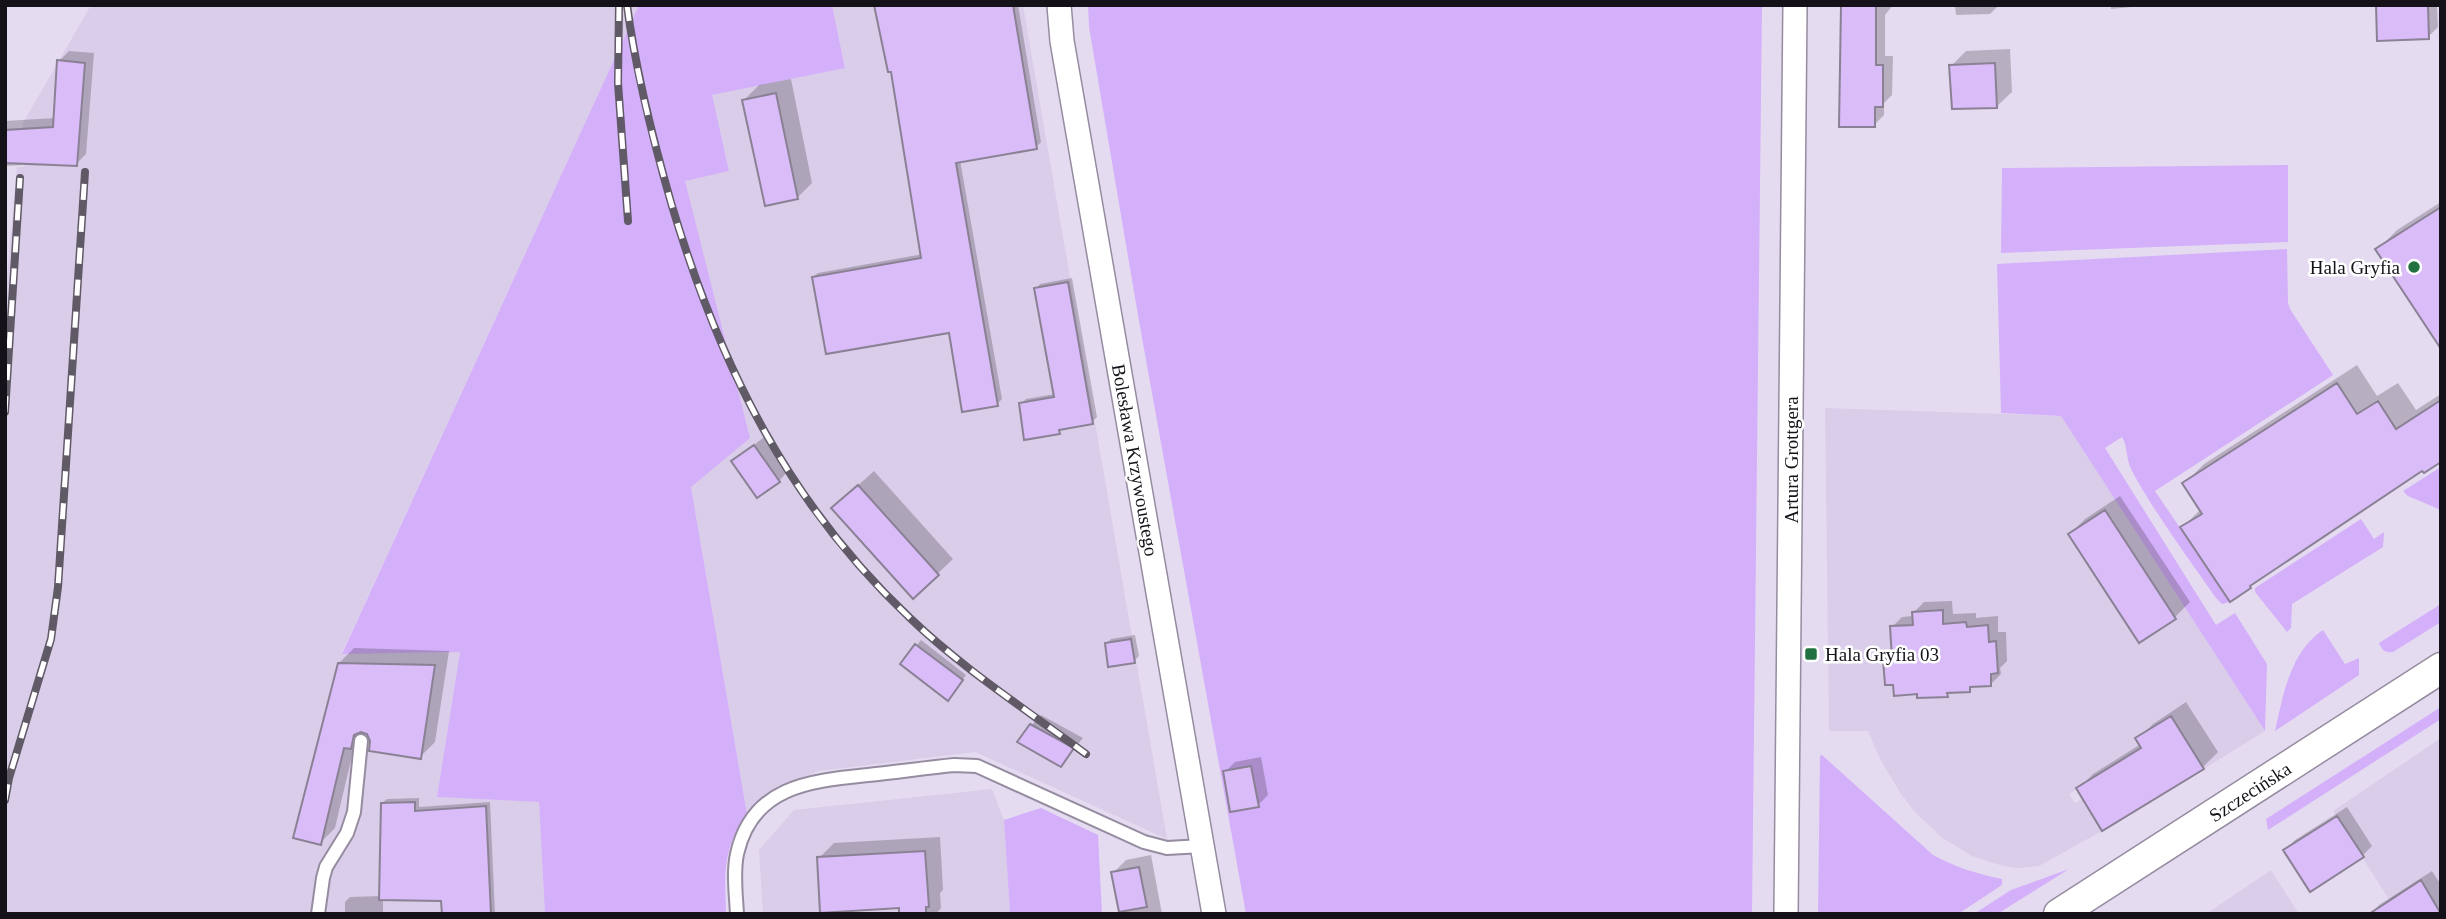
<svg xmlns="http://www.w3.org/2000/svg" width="2446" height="919" viewBox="0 0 2446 919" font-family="'Times New Roman',serif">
  <rect width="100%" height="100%" fill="#e5dbf1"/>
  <path fill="#dacde9" d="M91 5H639L342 653 460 652 437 797 539 802 545 914H5V298L17 167H24L23 123Z
    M832 5H1023L1167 839 975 752 819 771 776 789 747 814 691 487 685 180 729 170 711 95 845 67Z
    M1825 408 2061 416 2265 731 2204 769 2170 716 2136 738 2140 748 2069 794 2075 803 2082 799 2102 831 2039 866 2018 868 2003 866 1972 856 1941 837 1914 811 1901 794 1880 759 1868 731H1829Z
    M2441 738V914H2398L2333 811Z
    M992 789 1004 820 1010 914H763L759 850 794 810Z
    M2271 870 2299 914H2206Z"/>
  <path fill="#d4affa" d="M639 5H832L845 68 712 95 729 171 685 181 750 438 691 487 747 814C722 848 725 874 726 914H545L539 802 437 797 460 652 342 654Z
    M1088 5H1762L1752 914H1246L1139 321 1089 27Z
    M2288 165V242L2001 253 2002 168Z
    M2287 249 2288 303 2290 309 2333 375 2155 491 2230 602 2222 604 2216 598C2187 556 2155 514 2131 469 2126 459 2128 447 2122 437L2105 448 2216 625 2235 613 2267 664 2265 731 2061 416 2001 413 1997 264Z
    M2441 467V510L2408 496 2403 491Z
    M2361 519 2374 539 2384 532 2383 547 2292 604 2291 628 2287 632 2255 592V588Z
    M2441 604V622L2393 652C2385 653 2382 650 2379 643Z
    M2323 630 2345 664 2359 658V675L2275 731C2283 696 2290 652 2323 630Z
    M2441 707V719L2268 830 2266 819Z
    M1822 755 1933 855C1955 867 1977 874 2002 879V885L1958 914H1818L1820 756Z
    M1041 808 1098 835 1102 914H1010L1004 820Z
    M2069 869 1997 914H1974L2011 890Z"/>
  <path fill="#0003" d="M876 5H1018L1041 142 1036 147 960 160 1002 399 997 404 950 331 813 277 818 273 923 254 892 70Z
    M1843 5H1893L1885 15V56H1893L1892 95 1884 103V115L1874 125Z
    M1955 5H1999L1990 14 1956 15Z
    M2111 5H2152L2111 9Z
    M2377 5H2437L2438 27 2428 37Z
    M2010 49 2012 92 1996 107 1951 66 1966 51Z
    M69 51 94 53 86 154 76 164 26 162 23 165 5 166V121L55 118 59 61Z
    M791 79 812 183 797 198 744 100 759 85Z
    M2441 202V345L2378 249 2397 230Z
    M1072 278 1097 417 1092 422 1064 427 1059 432 1021 404 1026 399 1055 394 1036 289 1040 284Z
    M2357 365 2377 396 2398 383 2416 410 2441 394V460L2423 468 2261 576 2250 587 2182 528 2201 509 2184 484 2204 464Z
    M764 437 788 471 779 481 733 462Z
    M874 471 953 559 913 597 833 508Z
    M2120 496 2190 602 2175 617 2070 534 2085 519Z
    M1952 601 1953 614 1976 613V618L1998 616V632H2006L2007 661 2000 668 2001 674 1991 684 1974 685 1969 690 1951 691 1947 695 1918 692 1895 683 1885 660 1893 652 1892 627 1902 617 1914 616V612L1924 602Z
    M1135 635 1139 656 1134 661 1106 644 1111 639Z
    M921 640 966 675 952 694 902 663Z
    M354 648 449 651 435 742 420 757 371 741 366 732 355 743 335 828 320 843 339 663Z
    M2186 702 2218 752 2203 767 2103 829 2078 789 2093 774 2141 744 2138 739 2153 724Z
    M1041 715 1083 738 1061 765 1031 726Z
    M1261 757 1268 795 1258 805 1225 772 1235 762Z
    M419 798V807L490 802 495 914H443V900L383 899V914H345V902L350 897 381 896 382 803 387 799Z
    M2347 807 2372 846 2362 856 2285 850 2295 840Z
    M940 837 943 890 940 893 941 908 936 914H901V906L819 858 834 843Z
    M1151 855 1162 914H1125L1113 873 1126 860Z
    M2432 871 2441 885V914H2371L2379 905Z"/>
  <path fill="#d9bcf8" stroke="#8a8195" stroke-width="2" d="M874 5H1013L1037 149 956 163 998 406 962 412 949 333 826 354 812 277 921 258 891 72H888Z
    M1841 5H1876V65H1883V107H1875V127H1839Z
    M2376 5H2428L2429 39 2377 41Z
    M57 60 85 63 77 166 5 163V130L53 127Z
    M1995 63 1997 108 1952 109 1949 65Z
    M776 93 798 199 765 206 742 100Z
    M2441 207V349L2375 249Z
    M1068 282 1093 424 1059 430 1060 434 1024 440 1019 403 1054 397 1034 288Z
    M2337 383 2357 414 2378 401 2396 429 2441 400V462L2424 473 2422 471 2250 586 2251 588 2230 602 2180 527 2202 514 2182 483Z
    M754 445 780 482 757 498 731 461Z
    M858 485 939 575 913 599 831 508Z
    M2105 510 2176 619 2139 643 2068 534Z
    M1943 610V624L1966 622 1967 627 1988 625 1989 642 1996 641 1998 673 1991 674V686L1970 687V692L1947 693 1948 697 1917 698V694L1894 696 1893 685H1885L1883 659H1892L1890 626 1913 625 1912 612Z
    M1131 639 1135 663 1108 667 1105 643Z
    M915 644 963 680 948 701 900 664Z
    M338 663 435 665 421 759 369 751 370 741 367 734 361 732 354 735 351 749 344 748 321 845 293 838Z
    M2171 716 2204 769 2102 831 2076 788 2141 748 2135 738Z
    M1030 724 1074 748 1061 767 1017 742Z
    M1251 766 1259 807 1230 812 1223 771Z
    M415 802V811L486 806 491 914H442L441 901 379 900 381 803Z
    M2337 816 2364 857 2310 892 2283 850Z
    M925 851 929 907H926V914H899V908L820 913 817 857Z
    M1139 867 1147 907 1119 912 1111 872Z
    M2421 880 2441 914H2369Z"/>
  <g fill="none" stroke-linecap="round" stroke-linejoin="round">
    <g stroke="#958ca0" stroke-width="16">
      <path id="service" d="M318 914 323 878 326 867 347 833 354 812 361 741
        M737 914C736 895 733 873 737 854 752 786 810 781 868 775 897 772 925 768 954 765L977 766 1144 842 1167 848 1202 846"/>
    </g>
    <g stroke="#958ca0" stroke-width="26">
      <path id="minor" d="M1059 5 1062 41 1214 914
        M1786 914 1795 5"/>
    </g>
    <g stroke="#958ca0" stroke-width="33">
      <path id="tertiary" d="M2059 914 2441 668"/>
    </g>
    <use href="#service" stroke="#fff" stroke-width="12"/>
    <use href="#minor" stroke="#fff" stroke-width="23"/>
    <use href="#tertiary" stroke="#fff" stroke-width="30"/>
    <g stroke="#605a67" stroke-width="8">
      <path id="rail" d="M619 5 618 83 628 221
        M627 5C636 74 653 140 672 206 720 366 788 503 910 618 963 669 1027 710 1086 754
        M5 412 20 178
        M5 800 9 778 51 639 58 587 85 172"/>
    </g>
    <use href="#rail" stroke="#fff" stroke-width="5" stroke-dasharray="16" stroke-linecap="butt"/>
  </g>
  <g fill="#217141" stroke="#fff" stroke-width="2.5">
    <circle cx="2414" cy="267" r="7"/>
    <rect x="1804" y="647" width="14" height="14" rx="3.5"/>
  </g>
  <g text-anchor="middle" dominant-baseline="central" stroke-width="5" stroke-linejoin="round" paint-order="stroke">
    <g font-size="19" fill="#151119" stroke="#fff" text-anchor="end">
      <text x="2400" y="267">Hala Gryfia</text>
      <text x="1825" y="654" text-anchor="start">Hala Gryfia 03</text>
    </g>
    <g font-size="19" fill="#151119" stroke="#fff">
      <text transform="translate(1135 460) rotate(80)">Bolesława Krzywoustego</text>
      <text transform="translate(1791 460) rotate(-90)">Artura Grottgera</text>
      <text transform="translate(2250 792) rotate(-33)">Szczecińska</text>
    </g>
  </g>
  <rect width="2446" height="919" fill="none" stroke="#151119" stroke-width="14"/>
</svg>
